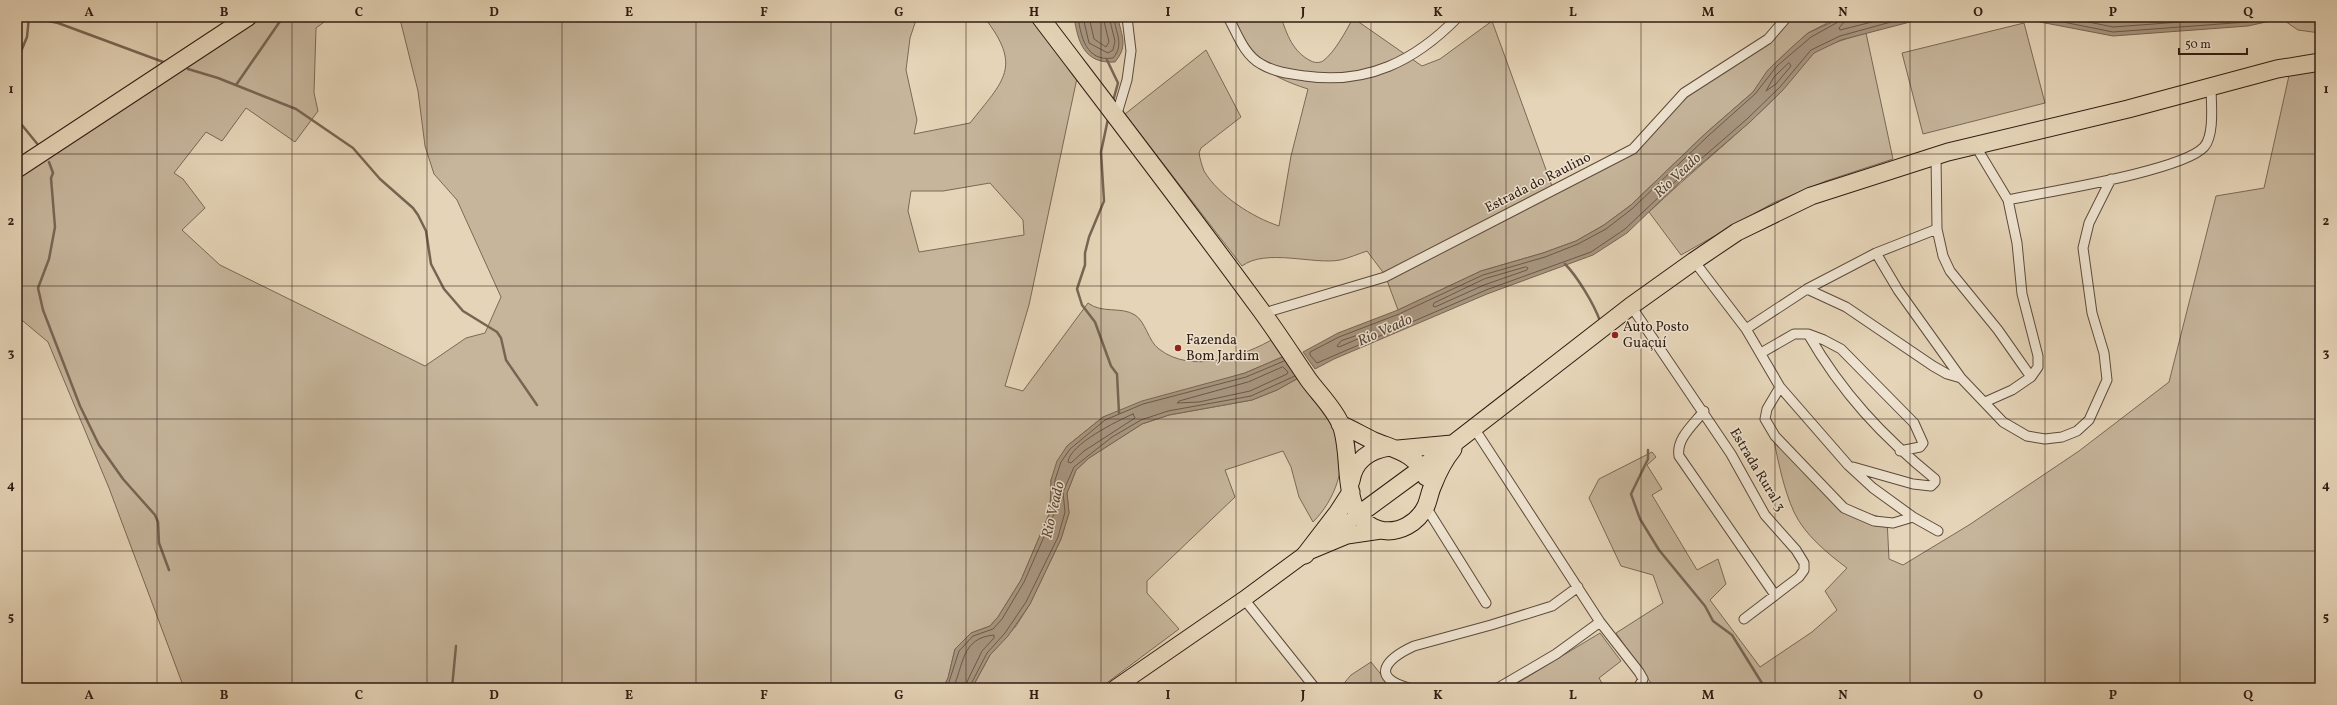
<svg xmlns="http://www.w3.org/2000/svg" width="2337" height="705" viewBox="0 0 2337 705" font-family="Vollkorn,serif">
  <rect width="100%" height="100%" fill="#e5d4b7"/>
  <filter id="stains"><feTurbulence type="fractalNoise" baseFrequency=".005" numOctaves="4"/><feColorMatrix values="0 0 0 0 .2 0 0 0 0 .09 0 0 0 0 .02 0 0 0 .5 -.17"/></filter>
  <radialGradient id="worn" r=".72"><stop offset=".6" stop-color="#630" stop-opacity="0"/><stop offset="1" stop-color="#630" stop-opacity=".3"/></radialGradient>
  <path fill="#c6b59b" stroke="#7b6856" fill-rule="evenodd" d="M262 17H331L316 28 314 93 318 111 295 142 246 108 222 141 206 132 174 173 183 179 205 208 182 230 220 265 425 366 466 338 485 333 501 297 457 200 434 174 425 146 418 91 401 23 396 17H917L910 38 906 70 917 120 914 134 970 123C1004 80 1023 67 984 17H1030L1077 78 1029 305 1005 386 1023 391 1088 303C1102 314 1121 306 1135 315 1146 322 1148 341 1159 349 1192 375 1244 356 1275 338L1287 355 1245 373 1103 417 1067 446 1051 480 1050 512 1021 580 998 617 990 626 971 633 955 649 948 678 943 688H184L109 488 48 342 17 316V178ZM990 183 1023 220 1024 235 919 252 908 211 911 191H943Z
    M1232 17H1281C1287 35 1293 52 1311 61 1315 63 1319 63 1323 61 1335 52 1346 31 1353 18L1422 66 1440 59 1492 21 1553 189 1623 156 1695 90 1790 17H1829L1831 21 1808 33 1775 63 1753 92 1706 133 1631 205 1604 225 1576 241 1543 253 1481 271 1398 310 1385 275 1367 251C1358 254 1349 258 1340 260 1314 265 1266 248 1242 266L1125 114 1206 50 1241 117 1201 148 1199 153C1200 159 1202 166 1204 171 1219 196 1252 217 1279 226L1291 156 1308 89C1289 83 1269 75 1256 60 1246 49 1239 30 1232 17Z
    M2288 17H2320V33L2298 30 2282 19Z
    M2024 23 2045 103 1923 134 1902 53Z
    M1866 33 1893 159 1826 181 1773 203 1681 255 1649 212C1690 173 1734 138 1775 98 1787 86 1802 60 1815 52 1831 43 1848 38 1866 33Z
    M2320 66V688H1651L1653 686 1616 633 1663 603 1653 575 1621 566 1589 498 1599 479 1652 452 1656 457 1647 465 1662 489 1652 495 1697 570 1718 559 1726 584 1710 600 1760 667 1812 632 1837 610 1825 591 1847 568C1828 554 1804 534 1794 512 1784 490 1779 465 1774 441L1833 498 1859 511 1887 519 1889 559 1903 565 1969 525 2079 451 2169 382 2216 196 2264 188 2290 71Z
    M1302 376C1311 391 1333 420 1338 434 1348 465 1335 500 1313 522L1299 497 1291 467 1283 451 1225 470 1235 497 1147 581V593L1179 629 1100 688H972L990 655 1016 626 1030 604 1061 539 1069 513 1067 493 1071 483 1076 470 1089 458 1142 424 1169 415 1252 400 1277 390Z
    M1600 633 1621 661 1599 678 1605 688H1509Z
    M1371 662 1392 688H1340L1351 675Z"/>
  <path fill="#a7957f" stroke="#776553" d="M1074 17H1118C1121 36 1129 45 1115 62 1084 64 1078 42 1074 17Z
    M1843 17H1929L1841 40 1814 53 1783 90 1750 122 1680 182 1627 233 1593 255 1487 294 1334 359 1315 369 1303 352 1338 333 1398 310 1481 271 1543 253 1576 241 1604 225 1631 205 1706 133 1753 92 1767 71 1792 47 1808 33Z
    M2029 17H2288L2248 26 2113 36 2040 22Z
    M1287 355 1302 376 1277 390 1252 400 1169 415 1142 424 1089 458 1076 470 1071 483 1067 493 1069 513 1061 539 1030 604 1008 636 990 655 972 688H943L948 678 955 649 971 633 990 626 998 617 1021 580 1050 512 1051 480 1057 461 1067 446 1103 417 1142 401 1245 373Z"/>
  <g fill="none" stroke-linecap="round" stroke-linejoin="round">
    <path stroke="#6c5848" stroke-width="1" d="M1078 17C1081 37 1086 62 1113 58 1125 44 1115 33 1114 17
      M1083 17 1089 43 1108 53 1113 50 1115 41 1109 17
      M1089 17 1094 39 1106 47 1109 42 1103 17
      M1840 17 1838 22 1811 37 1777 66 1755 94 1708 136 1633 208 1606 229 1578 244 1545 257 1483 275 1399 314 1339 337 1310 352V355L1317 363 1486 290 1591 252 1625 229 1678 179 1747 119 1780 87 1811 50 1840 36 1909 17
      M1845 17 1844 22 1839 28 1840 30 1892 17
      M2038 17 2113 32 2247 22 2271 17
      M2064 17 2113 27 2248 17
      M2090 17 2114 21 2171 17
      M1789 63 1791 66 1776 84 1766 91 1774 77Z
      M1526 267 1528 268 1527 270 1484 285 1435 307 1433 306 1434 303 1484 279Z
      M1359 335 1360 338 1339 347 1337 346 1341 341Z
      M1283 367 1288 372 1287 374 1250 391 1199 402 1177 403 1179 401 1248 382Z
      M1133 414 1135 418 1084 451 1071 463 1068 462C1070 444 1117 421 1133 414Z
      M947 688 959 651 973 636 993 629 1002 619 1024 582 1054 514 1055 480 1061 462 1070 449 1105 420 1143 404 1246 377 1284 361
      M953 688C964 665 961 638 994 635V638L982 651 964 688
      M969 688 987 653 1005 633 1026 602 1058 537 1065 512 1063 492 1074 467 1112 437 1141 420 1168 411 1251 396 1295 376"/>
    <path stroke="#776553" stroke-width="2.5" d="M28 20H44L58 23 166 63
      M1107 60 1118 83 1113 101
      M17 61 27 37 29 17
      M188 69 218 78 296 109 353 148 380 179 413 208 418 215 426 231 431 264 444 289 463 311 497 332 501 338 506 360 537 405
      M236 85 283 17
      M17 119 39 146
      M1108 119 1101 152 1104 201 1089 237 1085 253V265L1077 289 1082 305 1095 322 1111 366 1117 374 1119 413
      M49 162 53 173 51 178 55 227 49 259 38 288 43 310 80 406 99 445 123 479 155 515 158 522 159 543 169 570
      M1565 264C1577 276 1594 304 1600 321
      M1648 450V459L1631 494 1640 519 1659 550 1705 606 1713 621 1732 635 1765 688
      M452 688 456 646"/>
    <g stroke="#5d4a3b" stroke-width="11">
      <path id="street" d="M1228 17C1237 33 1244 55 1261 64 1274 72 1290 74 1305 76 1367 85 1415 61 1458 17
        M1116 117 1127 80 1131 51 1127 17
        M1975 145 2008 200 2017 243 2022 294 2038 356V367L2031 377 2012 390 1985 402
        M1936 156 1937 229 1943 256 1950 271 1998 330 2031 377
        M2008 200C2045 192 2182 171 2204 147 2215 135 2211 102 2211 87
        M1876 253 1898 290 1961 378 2003 422 2027 436 2045 439 2062 437 2077 431 2089 420 2107 380 2104 353 2092 313 2083 248 2089 223 2111 179
        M1694 261 1746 329 1780 387 1848 465 1873 488 1913 517 1938 531
        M1807 289 1846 307 1933 366 1947 374 1961 378
        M1631 306 1731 454 1765 515 1796 550 1804 563V570L1799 577 1744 619
        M1264 313 1385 277 1633 149 1684 93 1768 39 1787 17
        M1746 329 1807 289 1876 253 1937 229
        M1808 334C1842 393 1882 436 1935 479V482L1931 486 1913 484 1853 467
        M1761 353 1794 334H1808L1824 340 1841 349 1914 423 1923 443 1920 447 1900 451
        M1780 387 1767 409 1765 419 1775 436 1844 508 1874 521 1893 523 1913 517
        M1704 411C1693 425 1676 439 1679 456L1775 595
        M1474 428 1600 622 1639 672 1643 679 1638 688
        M1426 507 1486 603
        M1244 599 1315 688
        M1409 688C1368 677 1388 658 1414 646L1491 625 1552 606 1578 587
        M1498 688 1556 654 1600 622"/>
    </g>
    <g stroke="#301c12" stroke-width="17">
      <path id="primary" d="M1115 688 1244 599 1358 515"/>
    </g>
    <g stroke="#301c12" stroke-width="19">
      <path id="highway" d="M1040 17C1113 113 1186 208 1257 305 1275 329 1291 354 1308 379 1318 393 1334 408 1341 425 1354 458 1337 518 1380 530 1399 534 1418 523 1426 506 1429 499 1430 491 1433 485 1438 472 1444 460 1453 449
        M17 169 248 17
        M1340 424C1352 429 1363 436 1374 441 1396 450 1416 453 1426 477
        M1398 449 1452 444
        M1351 481C1354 460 1370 450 1389 447
        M1358 515 1422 468 1631 306 1694 261 1737 232 1811 196 1948 152 2128 109 2277 69 2320 62
        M1311 550 1347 535 1381 530
        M1305 555 1338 512 1351 492"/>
    </g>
    <use href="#street" stroke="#eee3d0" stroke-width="9"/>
    <use href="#primary" stroke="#e5d4b7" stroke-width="15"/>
    <use href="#highway" stroke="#e5d4b7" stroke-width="17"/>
  </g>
  <path fill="none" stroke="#301c12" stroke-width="1" stroke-opacity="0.55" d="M157 17V688M292 17V688M427 17V688M562 17V688M696 17V688M831 17V688M966 17V688M1101 17V688M1236 17V688M1371 17V688M1506 17V688M1641 17V688M1775 17V688M1910 17V688M2045 17V688M2180 17V688M17 154H2320M17 286H2320M17 419H2320M17 551H2320"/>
  <g fill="#8f2418" stroke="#eee3d0" stroke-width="1.5">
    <circle cx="1615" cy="335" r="4"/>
    <circle cx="1178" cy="348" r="4"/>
  </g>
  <g text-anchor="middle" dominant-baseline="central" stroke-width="3" stroke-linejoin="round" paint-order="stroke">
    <g font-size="14" fill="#301c12" stroke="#eee3d0">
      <text transform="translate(1538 183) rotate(-27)">Estrada do Raulino</text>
      <text transform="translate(1757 470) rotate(59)">Estrada Rural 3</text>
    </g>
    <g font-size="14" fill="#301c12" stroke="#eee3d0" text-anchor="start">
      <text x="1623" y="327">Auto Posto<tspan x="1623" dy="16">Guaçuí</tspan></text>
      <text x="1186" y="340">Fazenda<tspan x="1186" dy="16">Bom Jardim</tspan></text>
    </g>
    <g font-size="15" font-style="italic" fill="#5a4638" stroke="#eee3d0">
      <text transform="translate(1678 176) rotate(-43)">Rio Veado</text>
      <text transform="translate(1385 331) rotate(-24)">Rio Veado</text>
      <text transform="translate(1054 510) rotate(-77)">Rio Veado</text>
    </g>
  </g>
  <rect width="2337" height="705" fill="none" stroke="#e5d4b7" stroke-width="44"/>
  <path d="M2179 48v6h68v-6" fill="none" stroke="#301c12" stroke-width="2"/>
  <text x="2185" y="48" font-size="12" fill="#301c12" stroke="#eee3d0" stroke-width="3" paint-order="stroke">50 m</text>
  <rect x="22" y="22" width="2293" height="661" fill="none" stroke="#301c12" stroke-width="1.5"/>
  <g font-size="13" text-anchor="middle" font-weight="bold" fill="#301c12">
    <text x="89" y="16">A</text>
    <text x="224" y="16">B</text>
    <text x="359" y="16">C</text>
    <text x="494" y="16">D</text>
    <text x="629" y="16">E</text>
    <text x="764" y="16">F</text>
    <text x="899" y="16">G</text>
    <text x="1034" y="16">H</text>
    <text x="1168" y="16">I</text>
    <text x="1303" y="16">J</text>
    <text x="1438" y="16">K</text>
    <text x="1573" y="16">L</text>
    <text x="1708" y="16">M</text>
    <text x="1843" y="16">N</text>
    <text x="1978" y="16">O</text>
    <text x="2113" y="16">P</text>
    <text x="2248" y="16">Q</text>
    <text x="11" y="93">1</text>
    <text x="2326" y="93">1</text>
    <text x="11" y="225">2</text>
    <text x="2326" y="225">2</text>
    <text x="11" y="357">3</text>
    <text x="2326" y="357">3</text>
    <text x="11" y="489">4</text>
    <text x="2326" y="489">4</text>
    <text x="11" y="621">5</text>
    <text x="2326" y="621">5</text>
    <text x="89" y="699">A</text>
    <text x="224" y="699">B</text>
    <text x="359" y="699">C</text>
    <text x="494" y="699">D</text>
    <text x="629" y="699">E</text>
    <text x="764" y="699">F</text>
    <text x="899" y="699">G</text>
    <text x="1034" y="699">H</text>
    <text x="1168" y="699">I</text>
    <text x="1303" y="699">J</text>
    <text x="1438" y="699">K</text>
    <text x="1573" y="699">L</text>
    <text x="1708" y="699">M</text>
    <text x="1843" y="699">N</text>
    <text x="1978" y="699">O</text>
    <text x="2113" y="699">P</text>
    <text x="2248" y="699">Q</text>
  </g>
  <rect width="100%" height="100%" filter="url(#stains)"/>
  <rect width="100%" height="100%" fill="url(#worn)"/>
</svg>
